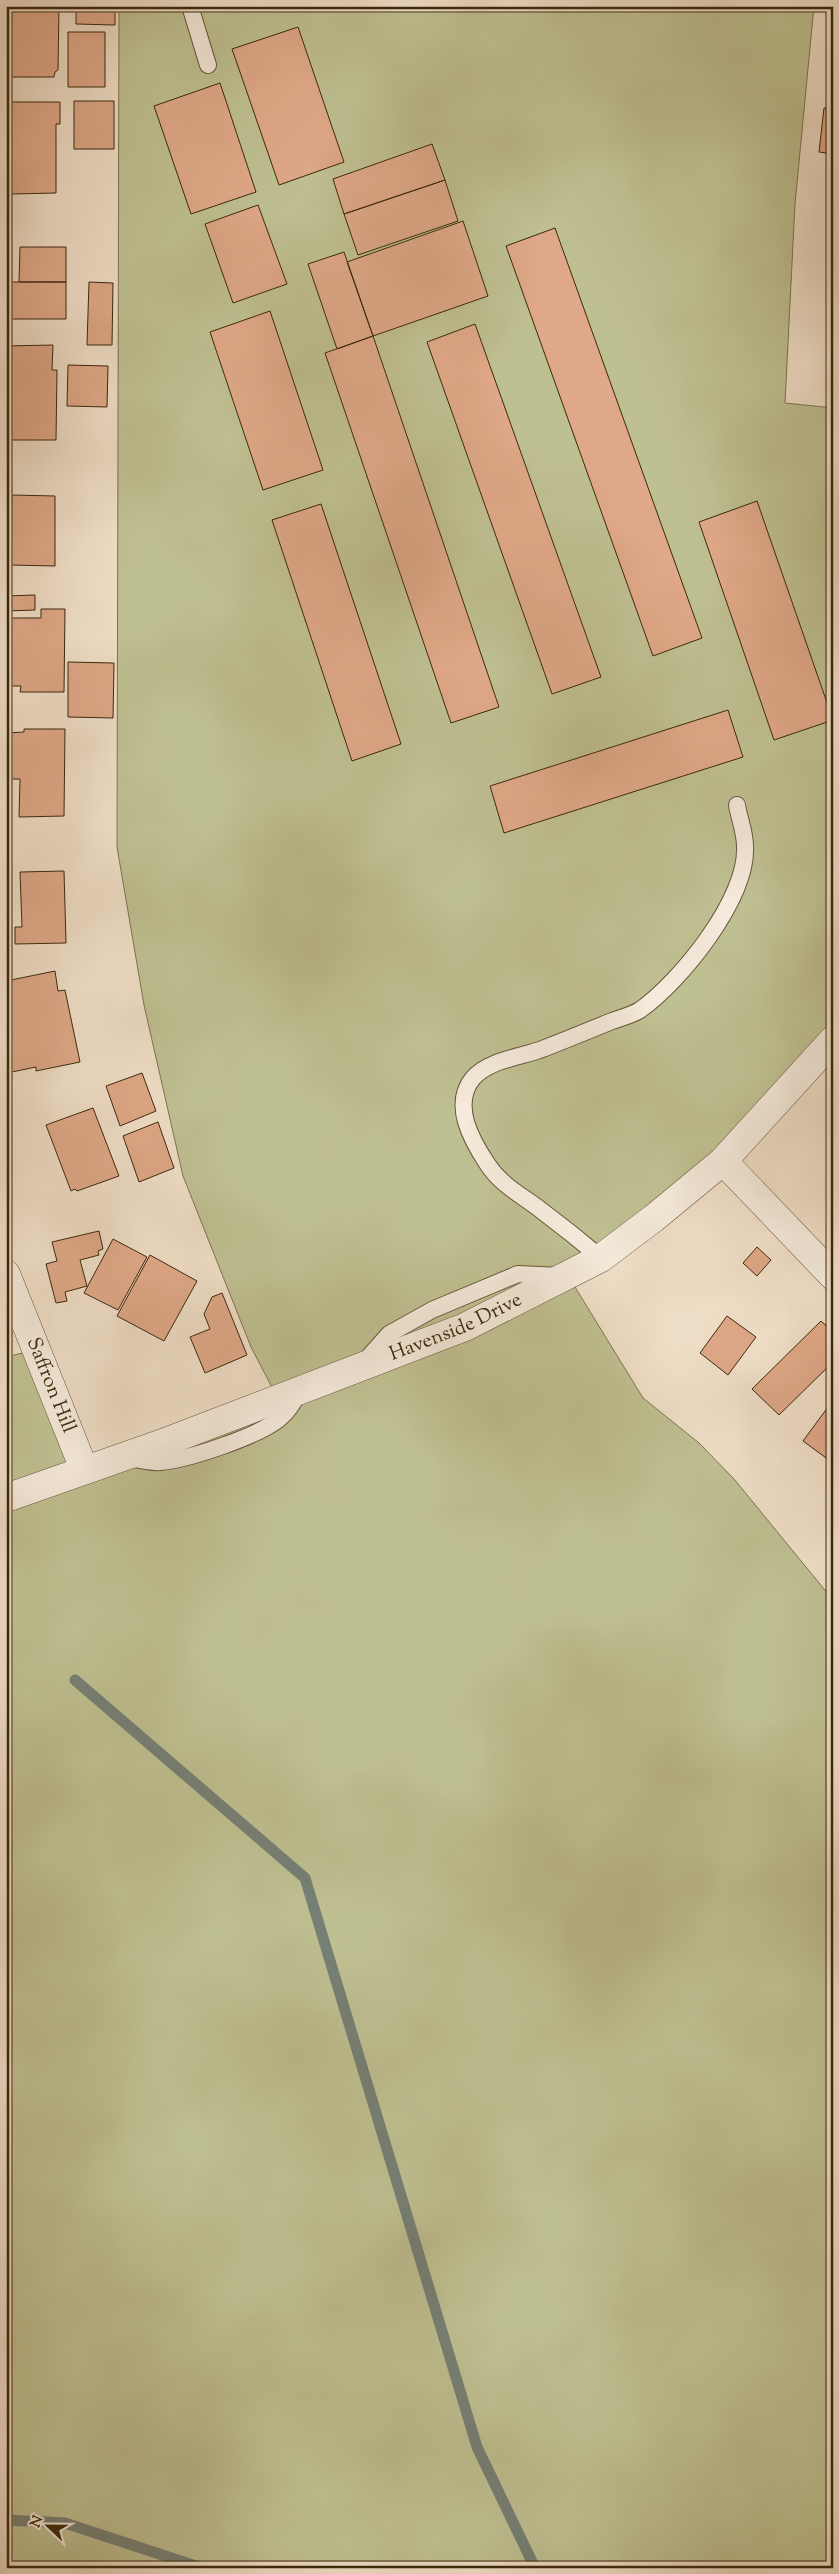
<svg xmlns="http://www.w3.org/2000/svg" width="839" height="2574" viewBox="0 0 839 2574" font-family="'Sorts Mill Goudy',serif">
  <rect width="100%" height="100%" fill="#efdec7"/>
  <filter id="stains"><feTurbulence type="fractalNoise" baseFrequency=".004" numOctaves="4"/><feColorMatrix values="0 0 0 0 .2 0 0 0 0 .09 0 0 0 0 .02 0 0 0 .5 -.17"/></filter>
  <radialGradient id="worn" r=".72"><stop offset=".6" stop-color="#630" stop-opacity="0"/><stop offset="1" stop-color="#630" stop-opacity=".3"/></radialGradient>
  <path fill="#bfc092" stroke="#7d744f" d="M119 6H814L795 204 785 403 833 408V1036L773 1107 567 1274 643 1398 699 1443 734 1479 833 1600V2568H6V1357L39 1349 84 1469 277 1397 251 1347 183 1176 144 1005 117 847Z"/>
  <g fill="none" stroke-linecap="round" stroke-linejoin="round">
    <path stroke="#758076" stroke-width="11" d="M75 1680 305 1878 477 2447 535 2568
      M6 2520 65 2523 202 2568"/>
  </g>
  <path fill="#dfa888" stroke="#3b280c" d="M11 6H59L58 70 55 72 54 77H6V32H10Z
    M76 6H115V25L76 24Z
    M298 27 344 162 279 185 232 49Z
    M68 32H105V87H68Z
    M830 52H833V77H829Z
    M220 83 256 192 191 214 154 106Z
    M74 101H114V149H74Z
    M10 102H60V124H56V193L11 194V156H6V117H10Z
    M824 108 833 109V154L819 152Z
    M432 144 445 180 344 214 333 179Z
    M445 180 458 221 358 255 344 214Z
    M258 205 287 284 233 303 205 224Z
    M463 221 488 296 373 336 347 262Z
    M555 228 702 638 653 656 506 246Z
    M20 247H66V282H19Z
    M344 252 373 336 337 349 308 264Z
    M6 282H66V319H6Z
    M89 282 113 283 112 345H87Z
    M270 311 323 470 263 490 210 332Z
    M475 324 601 677 552 694 427 342Z
    M373 336 499 707 451 723 325 353Z
    M53 345 52 370H57L56 440H8L6 346Z
    M68 365 108 366 107 407 67 406Z
    M12 495 55 496V566L11 565Z
    M757 501 833 720 774 740 699 522Z
    M321 504 401 744 352 761 272 520Z
    M35 595V610L6 611V596Z
    M41 609H65L64 692H20L21 686H6V618H41Z
    M68 662 114 663 113 718 68 717Z
    M728 710 743 757 504 833 490 786Z
    M24 729H65L64 816 19 817 20 779H6V733L24 732Z
    M64 871 66 943 15 944V927H22L20 872Z
    M55 971 58 991 65 990 80 1062 36 1071V1067L7 1073 6 1038H10L6 1021V981Z
    M142 1073 156 1111 120 1126 106 1086Z
    M93 1108 119 1176 77 1191 75 1189 71 1191 46 1125Z
    M158 1122 174 1168 139 1182 123 1136Z
    M99 1231 103 1249 98 1251 99 1255 80 1260 87 1286 65 1292 67 1301 56 1303 46 1264 57 1261 52 1242Z
    M113 1239 147 1257 118 1310 84 1293Z
    M757 1247 771 1260 757 1276 743 1263Z
    M150 1255 197 1281 164 1341 117 1316Z
    M222 1293 247 1355 205 1373 190 1337 210 1329 204 1314 212 1297Z
    M727 1316 756 1337 728 1375 700 1353Z
    M821 1321 833 1332V1362L779 1415 752 1389Z
    M828 1407 833 1410V1463L803 1441Z"/>
  <g fill="none" stroke-linecap="round" stroke-linejoin="round">
    <g stroke="#68563b" stroke-width="18">
      <path id="service" d="M190 6 208 65
        M601 1258C582 1242 562 1226 542 1211 523 1196 502 1186 488 1165 472 1141 451 1105 473 1078 490 1059 523 1057 545 1048 568 1039 590 1030 612 1021 621 1018 632 1015 640 1010 681 981 748 898 745 846 745 832 739 818 737 805
        M364 1362 389 1334 432 1310 518 1274 561 1276
        M130 1458C140 1460 150 1463 160 1462 188 1460 258 1436 279 1419 289 1411 294 1401 300 1391"/>
    </g>
    <g stroke="#68563b" stroke-width="29">
      <g id="minor">
        <path d="M723 1161 833 1276"/>
        <path id="s1" d="M6 1274 84 1469"/>
        <path id="s2" d="M6 1498 160 1444 465 1327 601 1258 654 1218 723 1161 833 1040"/>
      </g>
    </g>
    <use href="#service" stroke="#f5eadb" stroke-width="16"/>
    <use href="#minor" stroke="#f5eadb" stroke-width="28"/>
  </g>
  <g text-anchor="middle" dominant-baseline="central" stroke-width="4" stroke-linejoin="round" paint-order="stroke">
    <g font-size="20" fill="#3b280c" stroke="#f5eadb">
      <text stroke="none"><textPath href="#s2" startOffset="481">Havenside Drive</textPath></text>
      <text stroke="none"><textPath href="#s1" startOffset="120">Saffron Hill</textPath></text>
    </g>
  </g>
  <rect width="839" height="2574" fill="none" stroke="#efdec7" stroke-width="25"/>
  <rect x="8" y="8" width="824" height="2559" fill="none" stroke="#3b280c" stroke-width="2.5"/>
  <rect x="12" y="12" width="814" height="2549" fill="none" stroke="#3b280c"/>
  <g transform="translate(48 2526) rotate(292)" stroke="#f5eadb" stroke-width="4" paint-order="stroke">
  <path d="M0-4L9 19L0 12L-9 19Z" fill="#3b280c"/>
  <text y="-8" font-size="14" font-weight="bold" text-anchor="middle" fill="#3b280c">N</text>
  </g>
  <rect width="100%" height="100%" filter="url(#stains)"/>
  <rect width="100%" height="100%" fill="url(#worn)"/>
</svg>
